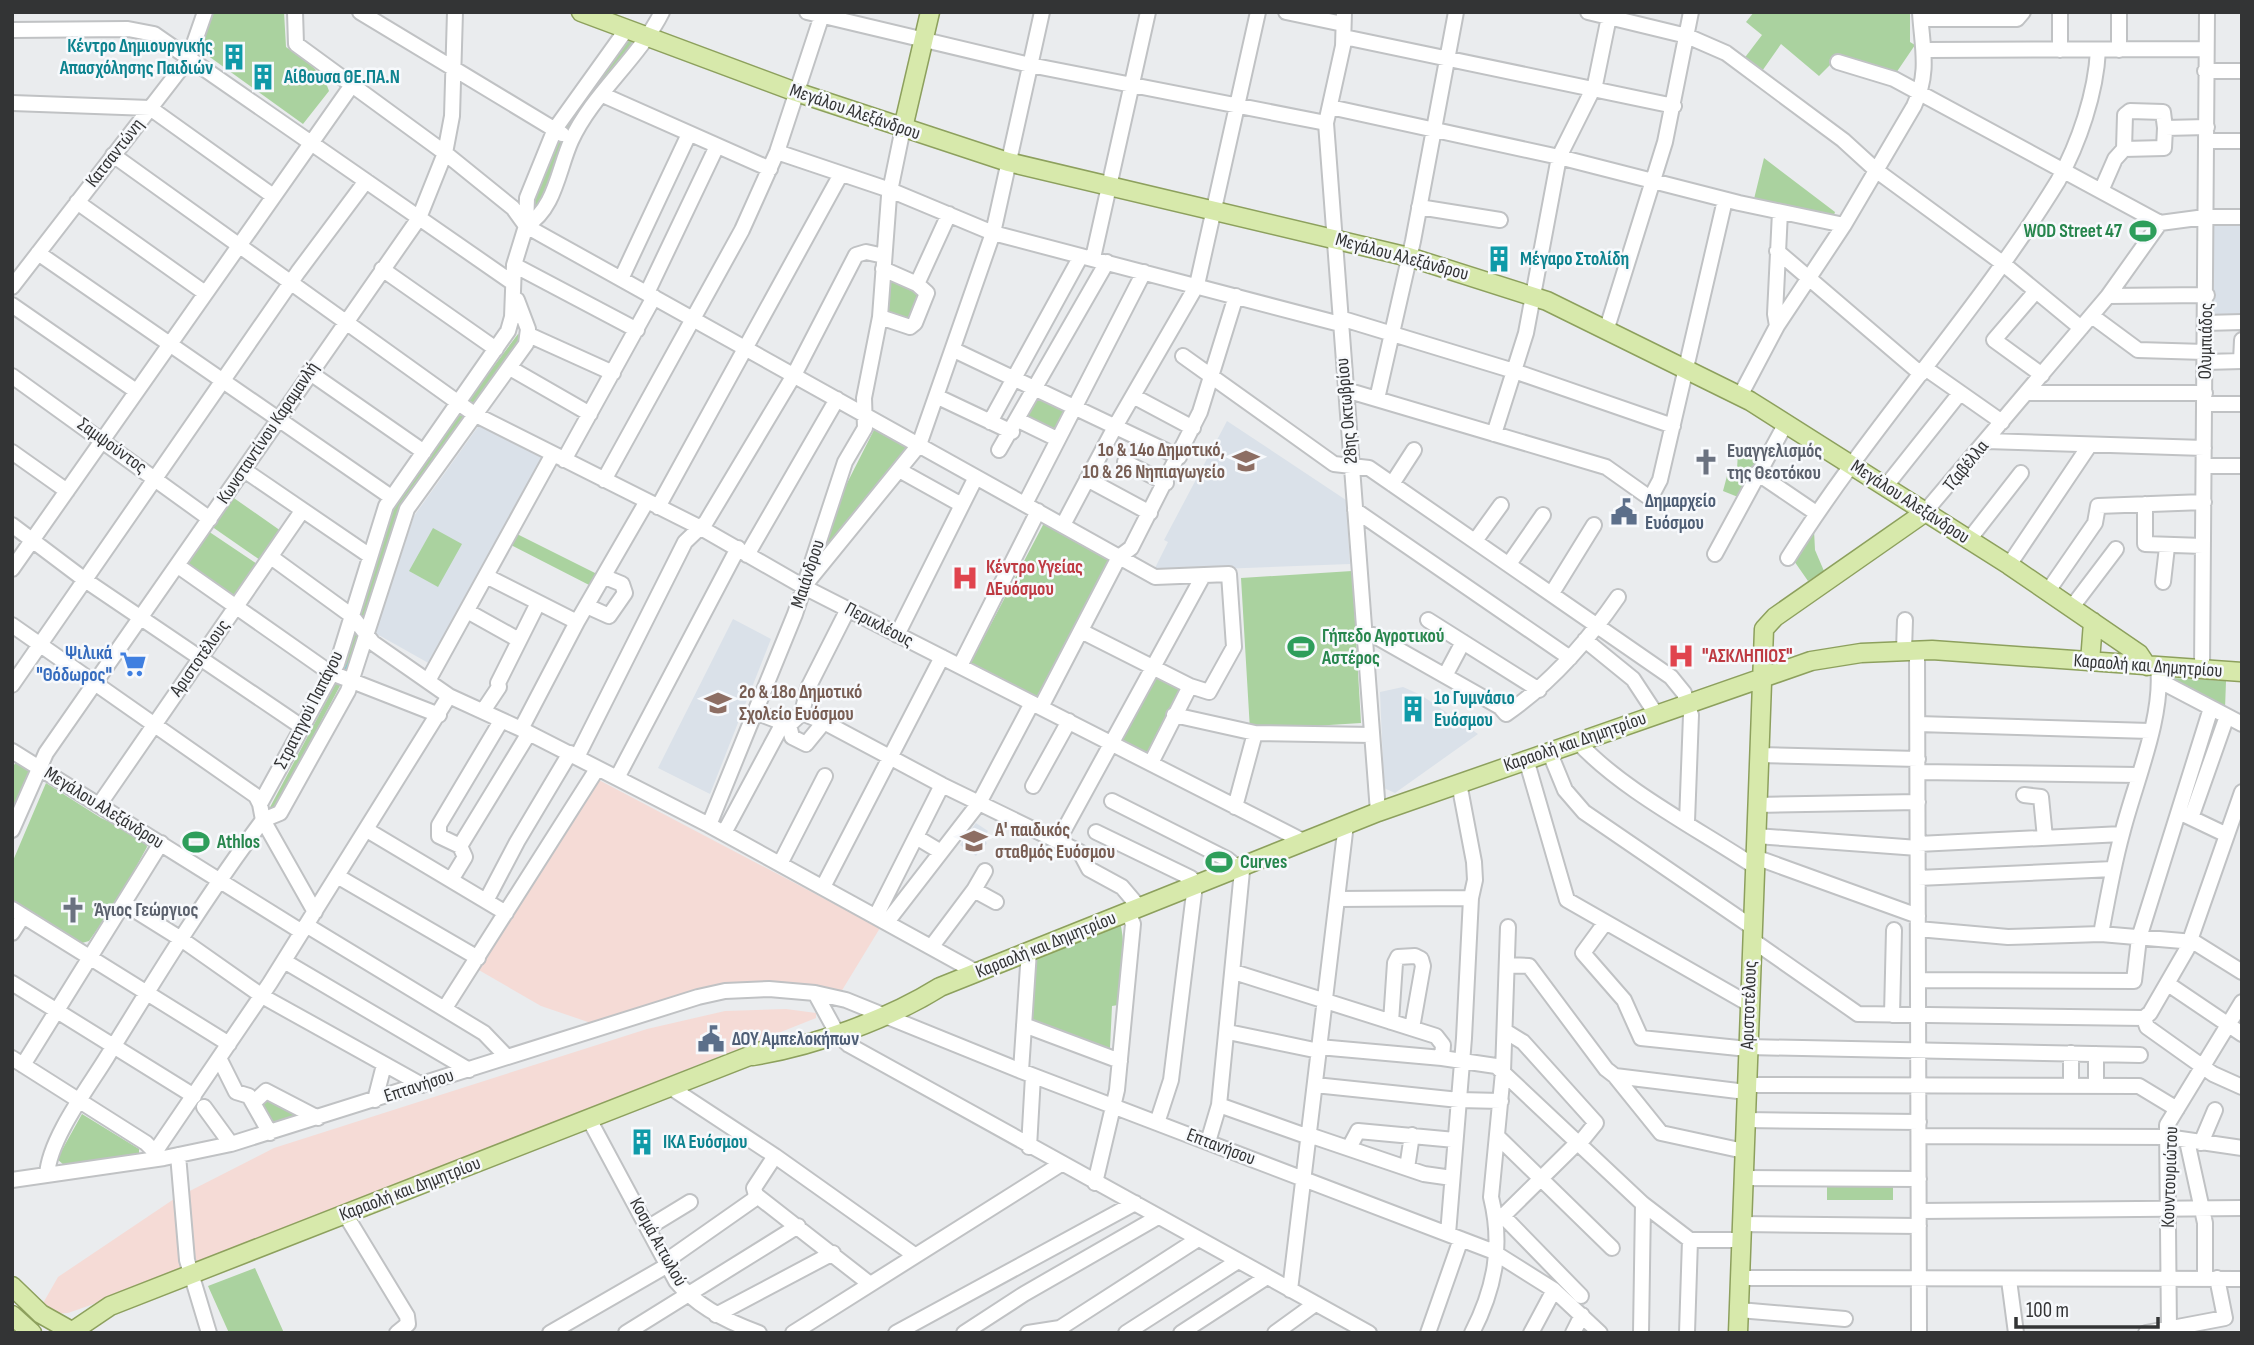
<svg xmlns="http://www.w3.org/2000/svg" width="2254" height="1345" viewBox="0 0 2254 1345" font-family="'Sofia Sans Condensed',sans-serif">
  <rect width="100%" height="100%" fill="#eaecee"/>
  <path fill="#dae1e9" d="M2214 226H2242V316H2213Z
    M1227 421 1346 500 1350 564 1166 571 1155 568 1168 542 1164 540Z
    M480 424 544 458 432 665 375 633 414 516Z
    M733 619 771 639 710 794 658 768Z
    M1403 687 1421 695 1478 734 1395 793 1384 788 1380 692Z
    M976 823 988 831 983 839 987 843 984 847 979 844 976 847 980 850 976 856 960 845Z"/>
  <path fill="#f5dbd6" d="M597 779 880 928 841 992 714 987 681 994 591 1023 541 1006 477 969Z
    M786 1009 816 1013V1018L105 1300 68 1313 54 1314 42 1305 58 1277 174 1199 274 1148 647 1029 725 1011Z"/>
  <path fill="#aad29f" d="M213 12H284L286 47C302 59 323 70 329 91L303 124 200 50Z
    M1754 12H1910V42L1915 45 1894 76 1837 58 1819 76 1781 44 1760 74 1743 60 1762 35 1746 22Z
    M628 37 638 42 600 92 540 210 531 216 528 204 561 131Z
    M1764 158 1835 212 1834 215 1754 199Z
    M887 276 923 296 906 326 885 313Z
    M518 334 522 336 403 500 350 667 274 810 268 811 336 683 395 498Z
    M1038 392 1068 407 1054 434 1023 419Z
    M876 426 910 446 824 551 840 497Z
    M1738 451 1757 459 1738 497 1723 491 1727 476 1737 470Z
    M231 496 281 531 260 560 211 526Z
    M1044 523 1111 562 1039 699 970 664Z
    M433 528 462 544 438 587 409 571Z
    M1814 530 1815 550 1824 571 1808 581 1792 558Z
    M208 531 257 564 231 600 183 567Z
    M515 533 599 575 593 587 509 544Z
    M1352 571 1361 723 1250 730 1241 578Z
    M1156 673 1184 686 1145 762 1117 747Z
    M2171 678 2226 681 2225 709 2172 682Z
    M18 759 31 769 12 815V768Z
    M46 783 101 818 145 838 147 847 119 898 89 941 82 943 75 940 12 900V863Z
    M1120 922C1127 949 1121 977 1118 1005L1112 1006 1110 1048 1107 1052 1028 1022 1031 959Z
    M268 1095 302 1115 270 1126 259 1105Z
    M82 1114 139 1149V1153L64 1165 57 1159Z
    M1827 1184H1893V1200H1827Z
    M255 1268 284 1333H229L208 1286Z"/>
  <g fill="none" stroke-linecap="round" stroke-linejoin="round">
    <path stroke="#58cfeb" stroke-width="2.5" d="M345 671 353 655"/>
    <g stroke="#c0c2c4" stroke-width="18">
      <path id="minor" d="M295 12 296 44 445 153 513 208 526 226 1155 577 1229 574 1234 647 1209 692 1190 686 1081 631
        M360 12 562 134
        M807 12 1030 65 1326 123
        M1286 12 1343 24
        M1344 12 1343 46 1326 123 1378 812
        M1588 12 1687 36 1726 53 1843 140 1877 171 2001 262 2081 328
        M1921 19H2017L2023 12
        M12 30 128 29 154 34 513 283
        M1344 37 1674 106
        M1926 50 2206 49
        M2060 50V12
        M2119 50V12
        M1838 62 1894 79 2160 223 2205 217H2242
        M2205 71H2242
        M603 95 770 169
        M12 103 150 108 273 196
        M1330 107 1559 157 1739 203 1844 225
        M2165 128 2164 148 2124 149 2125 115 2130 111 2163 112 2165 128 2207 127
        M2206 141H2242
        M777 152 890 190 993 233 1340 324
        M113 155 474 414 701 528 804 587 1303 841
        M2101 191 2115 159 2124 149
        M77 202 205 293
        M1419 207 1500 220
        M526 226C555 209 558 170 571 141 593 93 638 60 662 12
        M1777 251 1921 374
        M38 253 391 497
        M1093 258 1148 12
        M514 265 637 330
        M382 269 496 349
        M621 279 689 134
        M917 284 949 214
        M12 287 189 58 205 12
        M2036 291 1994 340 2042 375
        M647 293 717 146
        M2108 296 2207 295
        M12 305 136 391
        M2092 316 2138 350 2205 352
        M880 317 910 327 915 323 927 293 917 284 883 269
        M1340 318 1514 371 1673 426
        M2205 323 2242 322
        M1777 326 1775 314 1780 212
        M1607 328 1665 142 1691 12
        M529 335 613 373
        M954 350 1179 457
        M1183 356 1334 464 1369 468 1671 677 1684 693 1691 715 1687 822
        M2241 361 2242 340
        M2205 362 2242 361
        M510 368 590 414
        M1925 368 2002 422
        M309 372 424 452
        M12 376 210 519
        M1346 390 1606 467 1647 496 1652 495 1660 480 1725 200
        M2027 393H2205
        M1133 396 1193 428
        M1740 396 1777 326 1844 225 1914 106C1930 72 1922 47 1920 12
        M938 397 1012 432
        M1377 399 1413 241 1456 12
        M2204 404H2242
        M1018 420 1057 439
        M990 422 1081 256
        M1494 434 1526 333 1559 157 1595 85 1610 12
        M1986 441 2204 448
        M999 450 1107 262
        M12 452 67 491
        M564 460 654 297
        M1125 462 1166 483
        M2204 466H2242
        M244 470 370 556
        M899 470 962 505
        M1757 473 1816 513
        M1087 479 1150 513
        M604 480 742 230 777 152 823 12
        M1392 484 1414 450
        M1886 486 1960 393
        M1025 504 1144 272
        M2145 504V544L2203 546
        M658 507 841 174
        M1355 510 1570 658
        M1924 513 2108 296 2160 223
        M12 525 85 580 302 727
        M1063 525 1116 425 1197 285 1258 12
        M1475 541 1501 505
        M1968 541 2021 473
        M1715 554 1786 423
        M747 555 837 399
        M271 557 352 616 373 643 449 696 521 729 709 825 976 972
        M1788 558C1870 427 1977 313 2058 181 2079 143 2096 93 2098 50
        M1509 564 1543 515
        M2009 565 2089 446
        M178 566 329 672 439 715
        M12 569 352 85
        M486 576 577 622
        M809 580 919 445 993 233 1042 12
        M2163 582 2167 547
        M2048 591 2095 523 2098 506 2204 502
        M1552 593 1594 525
        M589 607 609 616 625 593 622 584 605 577
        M2072 607 2116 549
        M467 611 519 640
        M1428 620 1539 690
        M12 625 256 796 260 804
        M1364 634 1373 635 1500 707 1506 714C1551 683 1587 642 1618 597
        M897 635 976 477
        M1585 640 1633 679 1656 714
        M1904 650 1905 620
        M1917 650 1919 1333
        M960 666 1038 511
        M2202 670 2207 12
        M1446 674 1463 642
        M429 679 553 454
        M2160 681 2242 724
        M12 685 298 272 366 181
        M1041 707 1119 557 1131 548 1200 412 1236 296
        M483 711 499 687 498 683 538 603
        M755 712 789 725 792 737 806 744 824 722 802 713 789 725
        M802 713 808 688 848 609
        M1174 715 1255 733 1372 735
        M824 722 942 785 1080 852 1089 869 1122 887 1139 907
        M1918 724 2150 731
        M521 729 577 622 647 501
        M1577 741C1620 789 1700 830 1754 866
        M12 751 302 932
        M1549 751 1565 790 1584 812 1752 927
        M1758 755 1918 759
        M577 757 685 542 706 522 794 375 856 255 866 252 884 256
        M1526 759 1567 900 1749 1004
        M1151 763 1190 686
        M1918 772 2138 775
        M617 778 738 548
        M1033 786 1069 721
        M2024 795 2041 797 2045 838
        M1112 801 1227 859 1242 871 1219 1105 1208 1142
        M99 805 302 511
        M1757 805 1918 802
        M1235 807 1255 733
        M2185 815 2227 835
        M2191 818 2227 716
        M263 820 280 813 348 691 407 509 526 344 528 329 517 300
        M709 825 795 614 845 462 865 428 864 398 880 317 889 196 903 128
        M12 830 46 753 419 218 445 153 452 116 455 12
        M367 830 506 913
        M1096 832 1191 878 1195 885 1171 1080 1157 1123
        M724 833 783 723
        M1756 836 1918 848
        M916 837 941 852
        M1058 841 1203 576
        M1918 844 2122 834
        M460 846 439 836V825L501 721
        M460 846 529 733
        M1755 857 1918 916
        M780 864 825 776
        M337 876 478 958
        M1918 878 2113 869
        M451 880 465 857 460 846
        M823 887 942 657
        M974 890 985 871
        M1337 899 1471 898
        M486 901 517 842 570 753
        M125 904 181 939 262 996 422 1085
        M12 909 229 1044
        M315 912 263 820 260 804 337 664 386 506 508 331 512 317 514 265 526 226 527 198 555 129 626 30
        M876 916 942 785
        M887 922 979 803 1032 703
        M1605 923 1583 953 1624 1000 1641 1038 1748 1049
        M306 925 484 1033 507 1057
        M1918 929 2008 937 2101 934 2194 942 2242 972
        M12 933 23 916
        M2101 934C2107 901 2113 867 2122 834 2134 785 2164 717 2158 667
        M1752 940 1858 1014 2144 1018
        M932 946 974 890 996 902
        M284 961 469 1070
        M1507 965 1529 966 1606 1069 1615 1076 1661 1133 1744 1151
        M1234 972 1436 1036 1443 1045 1442 1058
        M1918 980 2134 981 2139 938 2211 708
        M12 983 194 1096
        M2168 984 2242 1034
        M815 993 838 1035 849 1045 1369 1333
        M445 1008 597 769
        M1892 1015 1894 930
        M2144 1018 2150 1013 2187 949 2242 792
        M2144 1018 2147 1027 2213 1074 2242 1087
        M1391 1022 1395 963 1398 957 1415 956 1421 959 1423 966 1412 1028
        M1024 1025 1120 1061
        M1505 1031 1523 1042 1596 1123 1579 1144
        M1228 1032 1319 1051
        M1319 1047 1442 1058 1496 1066 1643 1204 1690 1240H1741
        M1748 1047 2140 1055
        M2096 1054V1085
        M12 1058 146 1143 155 1152
        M219 1058 236 1092 249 1096 253 1103
        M23 1065 161 843
        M1021 1071 1029 951
        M1615 1076 1746 1092
        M1315 1085 1459 1100 1501 1101
        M1747 1085 2139 1086 2177 1109
        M2071 1085V1053
        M670 1087 775 1156 913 1254
        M375 1100 384 1065
        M1219 1105 1309 1137
        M204 1107 231 1144
        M589 1119 676 1281C697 1307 728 1322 759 1333
        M1745 1120 1919 1122
        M270 1133 253 1103 266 1091 318 1118
        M1309 1135 1424 1174 1452 1178
        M1497 1136 1612 1248
        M1919 1136 2167 1137 2242 1148
        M2187 1141 2205 1223V1278
        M2201 1143 2215 1110
        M1029 1147 1033 1076
        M1349 1148 1358 1131 1455 1140
        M178 1155 187 1260 209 1333
        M156 1159 155 1152 270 983 449 696
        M1407 1168 1412 1135
        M47 1175C49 1139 88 1088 107 1057 157 976 206 896 263 820
        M1743 1178 1919 1179
        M12 1180 164 1158 231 1144 698 997 725 991 769 989 815 993 846 1000 1021 1071 1492 1251 1554 1290 1600 1333
        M1095 1183 1117 1090 1133 924 1128 912
        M756 1195 870 1284
        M1919 1211 2242 1208
        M345 1214 407 1316 408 1324 397 1333
        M1503 1216 1578 1142
        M1497 1217 1503 1216 1581 1296
        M1742 1224 1919 1226
        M649 1227 690 1202
        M1448 1234 1464 1038 1471 898 1475 880 1474 862 1459 783
        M666 1261 753 1200 756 1195 754 1188 775 1156
        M1740 1278 2242 1279
        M2009 1280 2016 1333
        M1290 1290 1346 824
        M1739 1310 1845 1319
        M716 1315 833 1253
        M2169 1330 2167 1125 2242 1002
        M550 1333 668 1265
        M626 1333 798 1226
        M793 1333 1061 1164
        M896 1333 1135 1203
        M964 1333 1024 1294 1158 1217
        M1028 1333 1060 1328 1198 1239
        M1126 1333 1238 1261
        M1181 1333 1267 1277
        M1275 1333 1315 1304
        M1428 1333 1461 1239
        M1472 1333C1495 1288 1503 1246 1491 1197L1503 1072 1508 927
        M1531 1333 1554 1290
        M1573 1333 1582 1315
        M1641 1333 1643 1204
        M1687 1333 1690 1240
        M2146 1333 2225 1318 2217 1278"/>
    </g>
    <g stroke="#8da05d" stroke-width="21">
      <path id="major" d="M581 12 796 92 1008 162 1409 257 1547 301 1750 401 2009 565 2139 654 2147 666
        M903 128 930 12
        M2090 662 2093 622
        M753 1056C814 1046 887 1020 940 987L1378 812 1811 661 1861 653 1932 650 2242 672
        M12 1286 41 1314 73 1332
        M12 1315 32 1333
        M70 1333 110 1306 762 1051
        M1738 1333 1764 629 1775 617 1924 513"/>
    </g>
    <use href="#minor" stroke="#fff" stroke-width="14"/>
    <use href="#major" stroke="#d7e9ab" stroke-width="18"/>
  </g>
  <defs>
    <g id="building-bare" transform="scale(2.1)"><path d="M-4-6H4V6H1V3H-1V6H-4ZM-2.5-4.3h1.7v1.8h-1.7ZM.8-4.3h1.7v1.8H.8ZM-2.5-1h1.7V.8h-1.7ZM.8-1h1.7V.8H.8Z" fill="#0f9aa8" stroke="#f7f9fc" stroke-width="2.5" paint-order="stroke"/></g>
    <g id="stadium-bare" transform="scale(2.1)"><path d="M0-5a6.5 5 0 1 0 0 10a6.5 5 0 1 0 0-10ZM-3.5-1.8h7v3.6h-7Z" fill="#2e9e5b" stroke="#f7f9fc" stroke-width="2.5" paint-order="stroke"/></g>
    <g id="school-bare" transform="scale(2.1)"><path d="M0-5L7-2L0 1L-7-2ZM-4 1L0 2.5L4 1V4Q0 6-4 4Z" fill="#8d6e63" stroke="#f7f9fc" stroke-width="2.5" paint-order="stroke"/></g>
    <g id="church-bare" transform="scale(2.1)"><path d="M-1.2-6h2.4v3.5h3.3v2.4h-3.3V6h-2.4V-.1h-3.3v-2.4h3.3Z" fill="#6b7280" stroke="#f7f9fc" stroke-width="2.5" paint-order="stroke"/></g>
    <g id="civic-bare" transform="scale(2.1)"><path d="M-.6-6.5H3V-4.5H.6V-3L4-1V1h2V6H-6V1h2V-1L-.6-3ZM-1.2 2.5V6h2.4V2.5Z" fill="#5c6f8a" stroke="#f7f9fc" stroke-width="2.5" paint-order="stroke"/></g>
    <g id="hospital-bare" transform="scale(2.1)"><path d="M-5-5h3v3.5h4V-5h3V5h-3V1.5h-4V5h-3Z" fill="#e0444e" stroke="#f7f9fc" stroke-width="2.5" paint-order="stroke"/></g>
    <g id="supermarket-bare" transform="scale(2.1)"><path d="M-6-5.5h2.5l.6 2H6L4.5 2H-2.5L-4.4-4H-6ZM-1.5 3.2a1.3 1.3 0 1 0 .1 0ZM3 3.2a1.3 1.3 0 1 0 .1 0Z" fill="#3f7fe0" stroke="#f7f9fc" stroke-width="2.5" paint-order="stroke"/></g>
  </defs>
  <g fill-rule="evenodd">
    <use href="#building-bare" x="234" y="57"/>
    <use href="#building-bare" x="263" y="77"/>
    <use href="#stadium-bare" x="2143" y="231"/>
    <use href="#building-bare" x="1499" y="259"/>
    <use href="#school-bare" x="1246" y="461"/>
    <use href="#church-bare" x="1706" y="462"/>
    <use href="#civic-bare" x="1624" y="512"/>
    <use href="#hospital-bare" x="965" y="578"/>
    <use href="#stadium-bare" x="1301" y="647"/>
    <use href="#hospital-bare" x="1681" y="656"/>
    <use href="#supermarket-bare" x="133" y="664"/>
    <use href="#school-bare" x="718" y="703"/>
    <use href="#building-bare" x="1413" y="709"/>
    <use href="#school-bare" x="974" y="841"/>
    <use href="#stadium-bare" x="196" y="842"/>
    <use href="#stadium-bare" x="1219" y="862"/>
    <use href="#church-bare" x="73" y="910"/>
    <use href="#civic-bare" x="711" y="1039"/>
    <use href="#building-bare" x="642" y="1142"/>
  </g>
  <g text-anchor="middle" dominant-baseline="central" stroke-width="5" stroke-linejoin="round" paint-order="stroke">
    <g font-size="19" font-weight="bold" fill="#0d838f" stroke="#f7f9fc" text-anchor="start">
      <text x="213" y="46" text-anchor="end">Κέντρο Δημιουργικής<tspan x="213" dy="22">Απασχόλησης Παιδιών</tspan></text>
      <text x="284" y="77">Αίθουσα ΘΕ.ΠΑ.Ν</text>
      <text x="1520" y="259">Μέγαρο Στολίδη</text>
      <text x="1434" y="698">1ο Γυμνάσιο<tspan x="1434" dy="22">Ευόσμου</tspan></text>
      <text x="663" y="1142">ΙΚΑ Ευόσμου</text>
    </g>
    <g font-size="19" fill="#333435" stroke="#f7f9fc">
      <text transform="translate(855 112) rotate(19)">Μεγάλου Αλεξάνδρου</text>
      <text transform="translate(115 153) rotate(-52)">Κατσαντώνη</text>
      <text transform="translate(1402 257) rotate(15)">Μεγάλου Αλεξάνδρου</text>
      <text transform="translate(2206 341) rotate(-89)">Ολυμπιάδος</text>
      <text transform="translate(1347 411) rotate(-95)">28ης Οκτωβρίου</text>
      <text transform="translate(268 433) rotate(-56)">Κωνσταντίνου Καραμανλή</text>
      <text transform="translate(112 446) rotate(36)">Σαμψούντος</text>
      <text transform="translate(1966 466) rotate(-51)">Τζαβέλλα</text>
      <text transform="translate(1910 502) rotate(33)">Μεγάλου Αλεξάνδρου</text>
      <text transform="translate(808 574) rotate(-72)">Μαιάνδρου</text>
      <text transform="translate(879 625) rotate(28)">Περικλέους</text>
      <text transform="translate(200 658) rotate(-55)">Αριστοτέλους</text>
      <text transform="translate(2148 666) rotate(4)">Καραολή και Δημητρίου</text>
      <text transform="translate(309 710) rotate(-63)">Στρατηγού Παπάγου</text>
      <text transform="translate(1575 742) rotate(-19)">Καραολή και Δημητρίου</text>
      <text transform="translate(104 808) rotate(32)">Μεγάλου Αλεξάνδρου</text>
      <text transform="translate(1046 945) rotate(-22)">Καραολή και Δημητρίου</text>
      <text transform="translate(1749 1005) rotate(-88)">Αριστοτέλους</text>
      <text transform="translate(419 1086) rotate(-18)">Επτανήσου</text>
      <text transform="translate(1221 1147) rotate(21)">Επτανήσου</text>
      <text transform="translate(2170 1177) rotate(-88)">Κουντουριώτου</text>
      <text transform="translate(410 1189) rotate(-21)">Καραολή και Δημητρίου</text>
      <text transform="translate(658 1242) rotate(61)">Κοσμά Αιτωλού</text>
    </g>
    <g font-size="19" font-weight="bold" fill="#27864d" stroke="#f7f9fc" text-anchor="start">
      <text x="2122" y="231" text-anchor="end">WOD Street 47</text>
      <text x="1322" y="636">Γήπεδο Αγροτικού<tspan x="1322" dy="22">Αστέρος</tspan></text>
      <text x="217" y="842">Athlos</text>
      <text x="1240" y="862">Curves</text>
    </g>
    <g font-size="19" font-weight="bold" fill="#785e54" stroke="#f7f9fc" text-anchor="start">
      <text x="1225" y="450" text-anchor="end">1ο &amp; 14ο Δημοτικό,<tspan x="1225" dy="22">10 &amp; 26 Νηπιαγωγείο</tspan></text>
      <text x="739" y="692">2ο &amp; 18ο Δημοτικό<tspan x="739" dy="22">Σχολείο Ευόσμου</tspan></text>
      <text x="995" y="830">Α' παιδικός<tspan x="995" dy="22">σταθμός Ευόσμου</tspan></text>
    </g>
    <g font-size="19" font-weight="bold" fill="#5b616d" stroke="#f7f9fc" text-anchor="start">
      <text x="1727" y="451">Ευαγγελισμός<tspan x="1727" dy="22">της Θεοτόκου</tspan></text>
      <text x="94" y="910">Άγιος Γεώργιος</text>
    </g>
    <g font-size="19" font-weight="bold" fill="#4e5e75" stroke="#f7f9fc" text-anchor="start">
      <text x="1645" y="501">Δημαρχείο<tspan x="1645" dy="22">Ευόσμου</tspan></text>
      <text x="732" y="1039">ΔΟΥ Αμπελοκήπων</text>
    </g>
    <g font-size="19" font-weight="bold" fill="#be3a42" stroke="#f7f9fc" text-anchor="start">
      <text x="986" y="567">Κέντρο Υγείας<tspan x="986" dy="22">ΔΕυόσμου</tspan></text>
      <text x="1702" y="656">"ΑΣΚΛΗΠΙΟΣ"</text>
    </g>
    <g font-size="19" font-weight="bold" fill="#366cbe" stroke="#f7f9fc" text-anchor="end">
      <text x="112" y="653">Ψιλικά<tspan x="112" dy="22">"Θόδωρος"</tspan></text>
    </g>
  </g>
  <rect width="2254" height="1345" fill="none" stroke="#333435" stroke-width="28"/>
  <path d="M2016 1317v10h142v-10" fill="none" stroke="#333435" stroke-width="3.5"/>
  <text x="2026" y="1317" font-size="21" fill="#333435" stroke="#f7f9fc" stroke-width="5" paint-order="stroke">100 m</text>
</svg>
